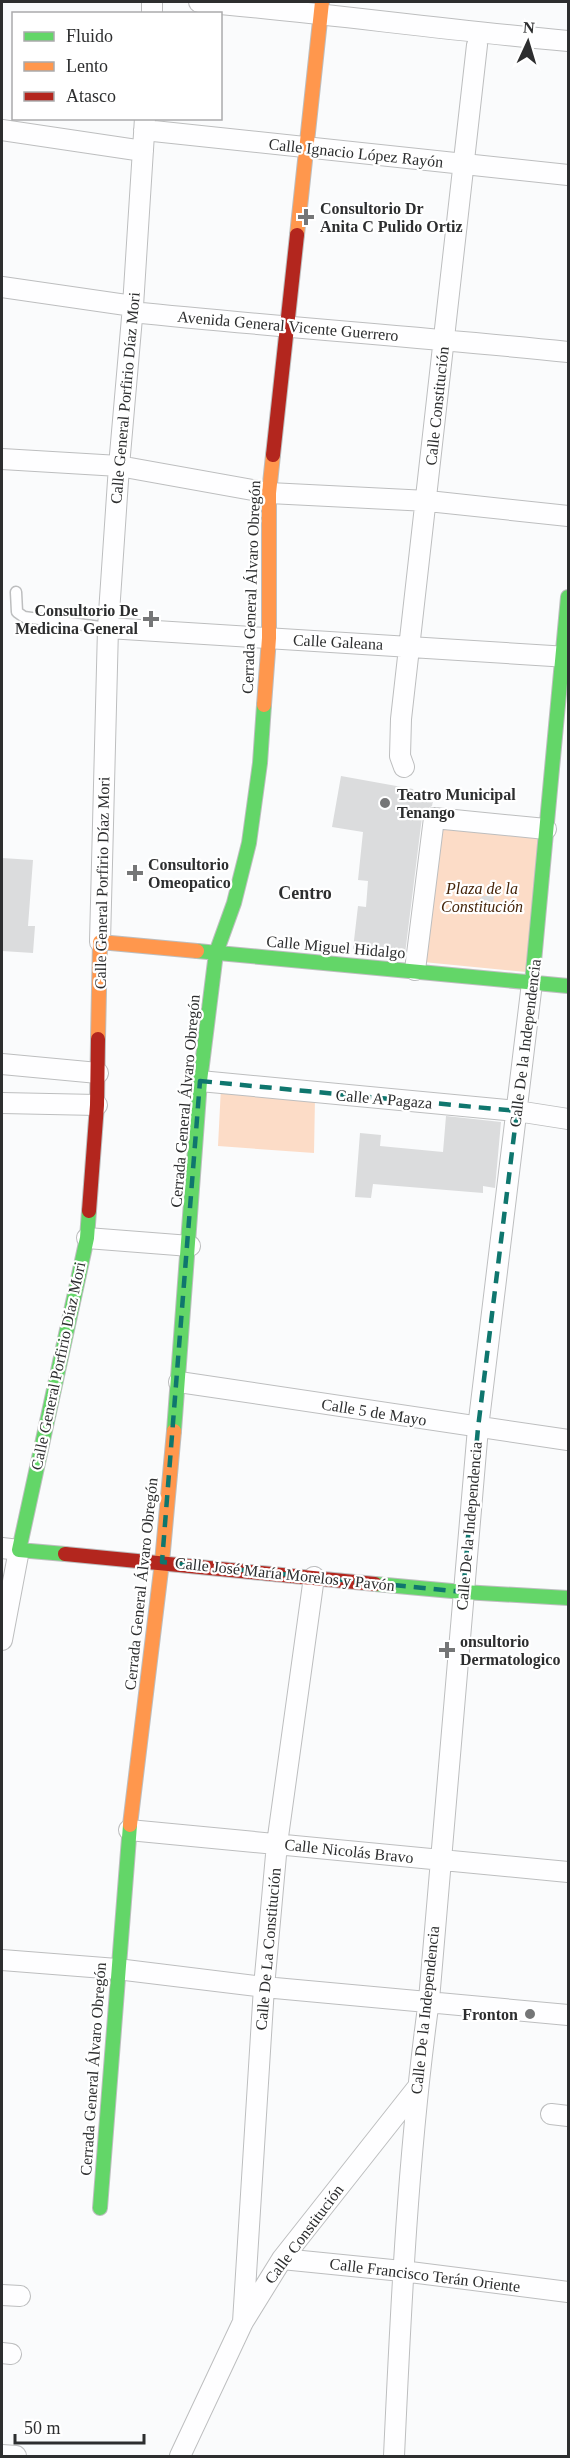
<svg xmlns="http://www.w3.org/2000/svg" width="570" height="2458" viewBox="0 0 570 2458" font-family="Georgia,serif">
  <rect width="100%" height="100%" fill="#fafbfc"/>
  <path fill="#fcdcc7" d="M437 821 541 832 526 972 423 962Z
    M221 1087 315 1098 314 1153 218 1146Z"/>
  <path fill="#dbdcdd" d="M341 776 413 789 418 799 433 801 432 806 425 810 422 817 405 954 353 949 358 906 366 907 368 881 358 880 363 832 332 827Z
    M2 858 33 860 28 926H35L33 953 2 951Z
    M483 896H494L493 908 488 911H478V900Z
    M446 1116 501 1122 495 1188 483 1186V1193L373 1184 371 1198 355 1197 360 1133 381 1135 380 1146 443 1152Z"/>
  <g fill="none" stroke-linecap="round" stroke-linejoin="round">
    <g stroke="#bdbebf" stroke-width="13">
      <path id="lane" d="M16 592 17 612 24 617 108 628"/>
    </g>
    <g stroke="#bdbebf" stroke-width="22">
      <path id="street" d="M199 2C323 13 445 30 568 41
        M152 14V2
        M2 130 143 151
        M144 130 568 175
        M2 287 133 306
        M132 312C277 327 423 337 568 352
        M2 459 119 466 269 493 428 501 568 516
        M108 628 568 657
        M404 767 400 756 401 719 477 45
        M100 942 108 628 119 466 133 306 145 118
        M415 970 434 818 546 829
        M2 1064 98 1073
        M200 1081 517 1111 568 1119
        M2 1103 97 1105
        M87 1238 190 1246
        M179 1382 568 1440
        M2 1548 19 1550 2 1640
        M129 1830 568 1872
        M2 1960 117 1969 264 1987 568 2015
        M551 2114 568 2116
        M282 2259 402 2271 568 2292
        M2 2295 20 2296
        M243 2322 264 1987 277 1844 314 1577
        M2 2353 11 2354
        M2 2455 16 2456
        M180 2456 243 2322 282 2259 417 2088
        M394 2456C401 2304 408 2152 429 2000L478 1428 532 983"/>
    </g>
    <g stroke="#bdbebf" stroke-width="16">
      <path id="fast" d="M197 951 568 986
        M532 983 568 597
        M174 1431 200 1081 216 953 234 903 249 843 260 763 264 705
        M65 1554 19 1550 87 1238 89 1211
        M375 1584 463 1592 568 1598
        M100 2208 130 1825"/>
    </g>
    <g stroke="#bdbebf" stroke-width="16">
      <path id="slow" d="M297 235 322 2
        M264 705 269 638V493L273 455
        M98 1039 100 942 197 951
        M130 1825 162 1562 174 1431"/>
    </g>
    <g stroke="#bdbebf" stroke-width="16">
      <path id="jam" d="M273 455 297 235
        M89 1211 97 1105 98 1039
        M65 1554 375 1584"/>
    </g>
    <use href="#lane" stroke="#fefeff" stroke-width="10"/>
    <use href="#street" stroke="#fefeff" stroke-width="20"/>
    <use href="#fast" stroke="#63d668" stroke-width="14"/>
    <use href="#slow" stroke="#ff974d" stroke-width="14"/>
    <use href="#jam" stroke="#b3261e" stroke-width="14"/>
  </g>
  <path fill="none" stroke="#0f766e" stroke-width="4.5" stroke-dasharray="12 8" stroke-linejoin="round" d="M200 1081 517 1111 478 1428 463 1592 162 1562Z"/>
  <g fill="#757677" stroke="#fff" stroke-width="2">
    <path d="M303 208h6v6h6v6h-6v6h-6v-6h-6v-6h6z"/>
    <path d="M148 610h6v6h6v6h-6v6h-6v-6h-6v-6h6z"/>
    <circle cx="385" cy="803" r="6"/>
    <path d="M132 864h6v6h6v6h-6v6h-6v-6h-6v-6h6z"/>
    <path d="M444 1641h6v6h6v6h-6v6h-6v-6h-6v-6h6z"/>
    <circle cx="530" cy="2014" r="6"/>
  </g>
  <g text-anchor="middle" dominant-baseline="central" stroke-width="4.5" stroke-linejoin="round" paint-order="stroke">
    <g font-size="16" fill="#2d2e2f" stroke="#fff">
      <text transform="translate(356 153) rotate(6)">Calle Ignacio López Rayón</text>
      <text transform="translate(288 326) rotate(5)">Avenida General Vicente Guerrero</text>
      <text transform="translate(125 398) rotate(-85)">Calle General Porfirio Díaz Mori</text>
      <text transform="translate(437 406) rotate(-84)">Calle Constitución</text>
      <text transform="translate(251 587) rotate(-88)">Cerrada General Álvaro Obregón</text>
      <text transform="translate(338 642) rotate(3)">Calle Galeana</text>
      <text transform="translate(102 883) rotate(-89)">Calle General Porfirio Díaz Mori</text>
      <text transform="translate(336 947) rotate(5)">Calle Miguel Hidalgo</text>
      <text transform="translate(525 1043) rotate(-83)">Calle De la Independencia</text>
      <text transform="translate(384 1099) rotate(5)">Calle A Pagaza</text>
      <text transform="translate(185 1101) rotate(-85)">Cerrada General Álvaro Obregón</text>
      <text transform="translate(58 1366) rotate(-78)">Calle General Porfirio Díaz Mori</text>
      <text transform="translate(374 1412) rotate(9)">Calle 5 de Mayo</text>
      <text transform="translate(469 1526) rotate(-85)">Calle De la Independencia</text>
      <text transform="translate(285 1574) rotate(6)">Calle José María Morelos y Pavón</text>
      <text transform="translate(141 1584) rotate(-84)">Cerrada General Álvaro Obregón</text>
      <text transform="translate(349 1851) rotate(6)">Calle Nicolás Bravo</text>
      <text transform="translate(268 1949) rotate(-85)">Calle De La Constitución</text>
      <text transform="translate(425 2010) rotate(-84)">Calle De la Independencia</text>
      <text transform="translate(93 2069) rotate(-86)">Cerrada General Álvaro Obregón</text>
      <text transform="translate(304 2234) rotate(-53)">Calle Constitución</text>
      <text transform="translate(425 2275) rotate(7)">Calle Francisco Terán Oriente</text>
    </g>
    <g font-size="16" font-weight="bold" fill="#2d2e2f" stroke="#fff" text-anchor="start">
      <text x="320" y="208">Consultorio Dr<tspan x="320" dy="18">Anita C Pulido Ortiz</tspan></text>
      <text x="138" y="610" text-anchor="end">Consultorio De<tspan x="138" dy="18">Medicina General</tspan></text>
      <text x="397" y="794">Teatro Municipal<tspan x="397" dy="18">Tenango</tspan></text>
      <text x="148" y="864">Consultorio<tspan x="148" dy="18">Omeopatico</tspan></text>
      <text x="460" y="1641">onsultorio<tspan x="460" dy="18">Dermatologico</tspan></text>
      <text x="518" y="2014" text-anchor="end">Fronton</text>
    </g>
    <g font-size="16" font-style="italic" fill="#452409" stroke="#fff">
      <text x="482" y="888">Plaza de la<tspan x="482" dy="18">Constitución</tspan></text>
    </g>
    <g font-size="18" font-weight="bold" fill="#2d2e2f" stroke="#fff">
      <text x="305" y="893">Centro</text>
    </g>
  </g>
  <rect width="570" height="2458" fill="none" stroke="#2d2e2f" stroke-width="6"/>
  <rect x="12" y="12" width="210" height="108" fill="#ffffff" stroke="#ababac" stroke-width="1.5"/>
  <rect x="24" y="32" width="30" height="9" fill="#63d668" stroke="#ababac" stroke-width="1.5"/>
  <text x="66" y="42" font-size="18" fill="#2d2e2f">Fluido</text>
  <rect x="24" y="62" width="30" height="9" fill="#ff974d" stroke="#ababac" stroke-width="1.5"/>
  <text x="66" y="72" font-size="18" fill="#2d2e2f">Lento</text>
  <rect x="24" y="92" width="30" height="9" fill="#b3261e" stroke="#ababac" stroke-width="1.5"/>
  <text x="66" y="102" font-size="18" fill="#2d2e2f">Atasco</text>
  <g transform="translate(528 42) rotate(4)" stroke="#ffffff" stroke-width="4.5" paint-order="stroke">
  <path d="M0-4.5L10 22L0 15L-10 22Z" fill="#2d2e2f"/>
  <text y="-9" font-size="16" font-weight="bold" text-anchor="middle" fill="#2d2e2f">N</text>
  </g>
  <path d="M15 2434v9h129v-9" fill="none" stroke="#2d2e2f" stroke-width="3"/>
  <text x="24" y="2434" font-size="18" fill="#2d2e2f" stroke="#ffffff" stroke-width="4.5" paint-order="stroke">50 m</text>
</svg>
